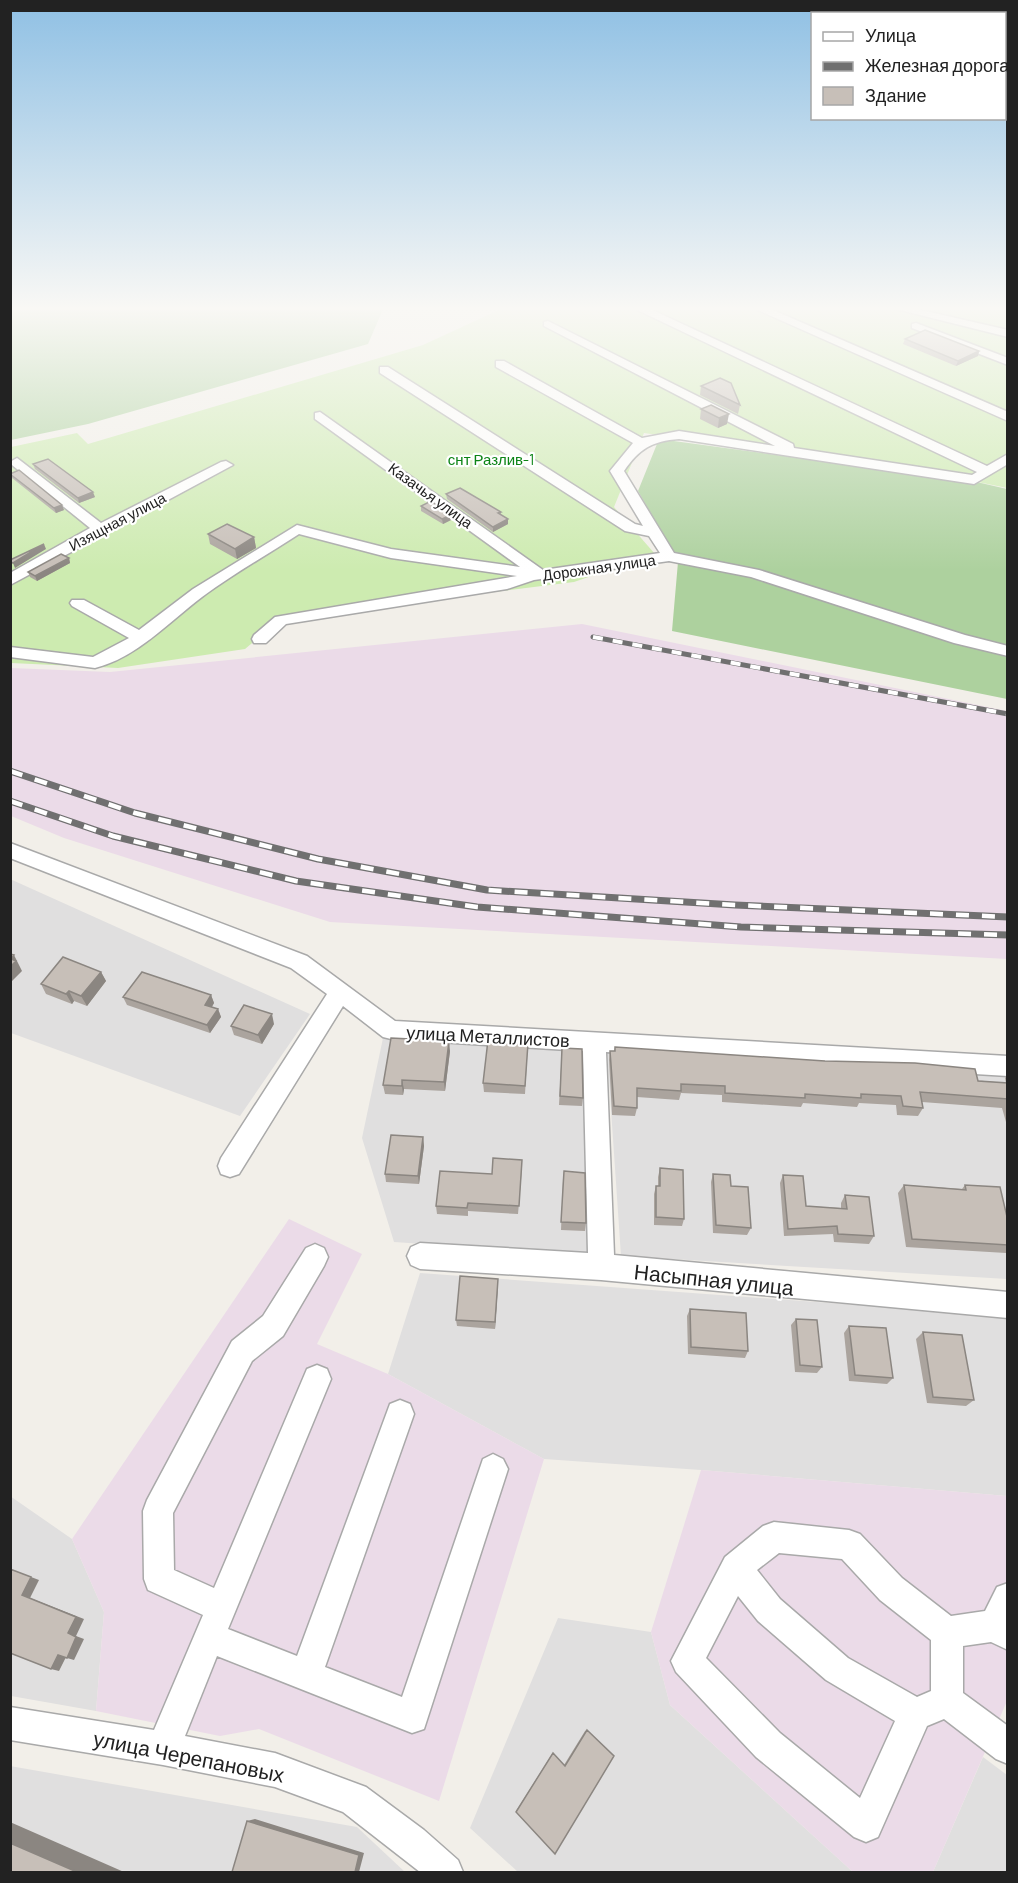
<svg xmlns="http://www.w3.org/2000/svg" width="1018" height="1883" viewBox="0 0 1018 1883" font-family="Barlow,sans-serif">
  <rect width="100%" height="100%" fill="#f2efe9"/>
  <path fill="#e0dfdf" d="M10 879 310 1014 240 1116 11 1033Z
    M383 1038 588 1048 594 1256 394 1242 362 1138Z
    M607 1051 1007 1072V1279L621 1256Z
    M420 1273 1007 1316V1496L701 1470 544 1459 388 1374Z
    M10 1496 72 1539 104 1612 96 1711 11 1696Z
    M558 1618 651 1632 670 1705 853 1872H518L470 1828Z
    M983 1757 1007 1775V1872H933Z
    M10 1766 357 1827 405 1872H11Z"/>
  <path fill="#ebdbe8" d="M582 624 1007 711V959L330 922 64 838 11 816V668L110 672Z
    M289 1219 362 1254 317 1344 388 1374 544 1459 439 1801 259 1729 220 1736 96 1711 104 1612 72 1539Z
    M701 1470 1007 1496V1701L933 1872H853L670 1705 651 1632Z"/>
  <path fill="#cdebb0" d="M505 307H1007V488L978 482 644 433 614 507 655 554 574 582 281 619 245 649 118 668 11 663V447L77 433 88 444 423 345Z"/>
  <path fill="#add19e" d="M10 307H384L368 344 88 424 11 440Z
    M659 439 981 483 1007 489V699L672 631 678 562 638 491Z"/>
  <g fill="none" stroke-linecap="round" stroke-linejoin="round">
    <g stroke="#a9a9a9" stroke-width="3">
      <path id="minor" d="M631 307H646L987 466 1008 454V464L974 484 679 439C652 441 639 449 624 471L674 553 759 570 965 635 1008 646V656L954 643 751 577 669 561 534 580 507 589 286 624 266 643H254L252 639 254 635 275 617 517 576 391 558 299 534C267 555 233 574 202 597 169 622 136 658 95 668L10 657V647L93 657 129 638 72 606 70 603 72 600H84L139 630 193 589 297 525 391 549 520 567 315 419V413L320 412 543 570 660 553 649 536 625 531 380 373V367H388L635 524 643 526 610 471 633 443 496 367V361H504L642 438 679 431 775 446 544 326V322L548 321 793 444 794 448 972 475 977 472Z
        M751 307H766L1008 412V421Z
        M888 307H908L1008 330V337Z
        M916 323 1008 358V365L912 328V324Z
        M17 458 101 523 221 462 226 461 233 465 10 585V573L90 528 12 465 10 462Z
        M10 843 307 956 395 1021 1008 1056V1076L606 1052 614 1255 1008 1292V1318L601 1280 420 1269 411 1265 407 1256 411 1247 420 1243 588 1253 583 1051 391 1039 383 1037 343 1006 239 1174 230 1177 221 1174 218 1166 221 1158 327 994 291 968 10 858Z
        M315 1244 324 1248 328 1257 324 1266 283 1336 252 1361 173 1513 174 1570 214 1588 307 1369 317 1365 327 1369 331 1379 228 1629 297 1656 390 1404 400 1400 410 1404 414 1414 325 1667 402 1697 483 1459 493 1454 503 1459 508 1469 424 1729 412 1733 217 1656 185 1736 275 1753 366 1787 424 1830 458 1860 463 1872H420L343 1812 275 1787 163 1765 10 1740V1707L154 1730 203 1615 148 1590 144 1579 143 1511 147 1500 232 1341 263 1316 306 1248Z
        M774 1522 849 1530 860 1534 902 1578 951 1616 985 1611 997 1587 1008 1583V1650L991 1642 963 1646V1693L1008 1726V1764L996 1759 944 1719 927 1726 878 1837 866 1842 854 1837 756 1757 676 1672 671 1661 725 1557 763 1526ZM779 1553 842 1559 880 1600 931 1640V1691L917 1697 848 1658 780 1599 757 1570ZM738 1596 758 1621 826 1680 895 1721 860 1798 780 1733 706 1658Z"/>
    </g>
    <use href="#minor" fill="#fff" fill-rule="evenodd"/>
    <g stroke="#707070" stroke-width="5">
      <path id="rail-far1" d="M593 637 1008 714"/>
    </g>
    <g stroke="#707070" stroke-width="7">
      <path id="rail" d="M10 771 135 813 318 859 487 890 735 905 1008 917
        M10 801 113 836 296 881 477 907 741 927 1008 935"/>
    </g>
    <use href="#rail-far1" stroke="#fff" stroke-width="4" stroke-dasharray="10" stroke-linecap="butt"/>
    <use href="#rail" stroke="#fff" stroke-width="4.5" stroke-dasharray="13" stroke-linecap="butt"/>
  </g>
  <path fill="#aba49e" d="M905 339 979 351 978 356 956 366 903 344Z
    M701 386 740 405 738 414 700 395Z
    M711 405 727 424 718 428 700 419 701 409Z
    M33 464 95 497 79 503 35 469Z
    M10 473 64 510 56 513 12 478Z
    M446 494 501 512V515L508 524 493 532 447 499Z
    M421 506 451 520 443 524 421 511Z
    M208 534 254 537 256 548 237 559 210 544Z
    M69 558 70 563 37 581 30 577 28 572Z
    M101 972 106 981 87 1006 74 1001 72 1004 46 994 41 984Z
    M211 995 214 1003 212 1007 218 1009 221 1017 210 1033 127 1005 123 997Z
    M274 1024 262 1044 234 1035 231 1026Z
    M528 1043 525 1094 484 1092 483 1083Z
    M615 1047 1006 1083 1005 1078 1008 1074V1129L1002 1108 922 1102 923 1108 918 1116 897 1115 896 1105 859 1103 857 1107 803 1103 801 1107 722 1102V1095L681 1093 679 1100 637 1097V1108L635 1116 612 1115 609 1060 610 1051H614Z
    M562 1048 583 1098 582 1106 559 1105Z
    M450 1051 445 1091 404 1089 403 1095 385 1094 383 1085Z
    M423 1137 424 1146 419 1184 386 1182 385 1174Z
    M660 1168 684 1219 682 1226 654 1225V1194L656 1186H658V1177Z
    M522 1169 518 1214 468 1211V1216L437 1214 436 1206 492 1174Z
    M713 1174 731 1186 751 1228 747 1235 713 1233 711 1182Z
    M783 1175 806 1206 841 1208V1203L845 1195 874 1236 869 1244 834 1242 833 1234 784 1236 780 1183Z
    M563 1179 586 1223 585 1231 561 1230Z
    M904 1185 962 1189 965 1185 1008 1221V1251L1006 1253 906 1247 898 1193Z
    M498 1279 495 1329 457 1326 456 1320Z
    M690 1309 748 1351 745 1358 688 1354 687 1316Z
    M796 1319 822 1367 817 1373 795 1372 791 1325Z
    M849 1326 893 1378 887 1384 849 1381 844 1333Z
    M923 1332 974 1400 966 1406 927 1403 916 1339Z
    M587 1730 614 1756 516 1812V1811L552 1754 553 1753 564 1765 585 1731Z"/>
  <path fill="#8b8681" d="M979 351 978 356 956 366 958 361Z
    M729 414 727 424 718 428 719 418Z
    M93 492 95 497 79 503 78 498Z
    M62 505 64 510 56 513 54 508Z
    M451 515V520L443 524 442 519Z
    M508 519V524L493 532V527Z
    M254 537 256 548 237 559 235 549Z
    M44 544 46 549 15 568 13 563Z
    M69 558 70 563 37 581 35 576Z
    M14 955 22 971 10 983 11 959Z
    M101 972 106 981 87 1006 81 996Z
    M69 991 74 1001 72 1004 66 994Z
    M211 995 214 1003 208 1013 205 1005Z
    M218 1009 221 1017 210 1033 207 1025Z
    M272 1014 274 1024 262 1044 258 1035Z
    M449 1041 450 1051 445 1091 444 1082Z
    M402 1080 404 1089 403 1095 402 1086Z
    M423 1137 424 1146 419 1184 418 1176Z
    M498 1279V1286L495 1329V1322Z
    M31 1577 39 1580 30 1598 84 1619 76 1636 84 1639 74 1660 67 1658 68 1633 22 1595Z
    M58 1655 66 1657 59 1671 51 1669Z
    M255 1819 364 1853 359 1872H355L247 1821Z
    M10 1822 124 1872H77L10 1843Z"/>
  <path fill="#c7bfb8" stroke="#8b8681" stroke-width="1.5" d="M925 330 979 351 958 361 905 339Z
    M720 378 731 383 740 405 701 386Z
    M711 405 729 414 719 418 701 409Z
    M48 459 93 492 78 498 33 464Z
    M19 470 62 505 54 508 10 474Z
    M460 488 501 512 498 513 508 519 493 527 446 494Z
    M431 501 451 515 442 519 421 506Z
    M227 524 254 537 235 549 208 534Z
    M44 544 13 563 10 561V560Z
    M61 554 69 558 35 576 28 572Z
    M10 954 14 955 11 959 16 961 10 967Z
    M63 957 101 972 81 996 69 991 66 994 41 984Z
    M142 972 211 995 205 1005 218 1009 207 1025 123 997Z
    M244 1005 272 1014 258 1035 231 1026Z
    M391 1038 449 1041 444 1082 402 1080V1086L383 1085Z
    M488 1040 528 1043 525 1086 483 1083Z
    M615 1047 825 1061 915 1063 975 1069 978 1081 1008 1083V1099L920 1092 923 1108 903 1106 901 1096 861 1094V1098L805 1094V1098L725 1093V1086L681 1084V1091L637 1088V1108L614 1106 610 1051H615Z
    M562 1048 582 1049 583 1098 560 1096Z
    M391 1135 423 1137 418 1176 385 1174Z
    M493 1158 522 1160 519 1206 468 1203 467 1208 436 1206 440 1171 492 1174Z
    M660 1168 683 1170 684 1219 656 1217V1186H660Z
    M564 1171 585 1173 586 1223 561 1222Z
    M713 1174 730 1175 731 1186 748 1187 751 1228 716 1225Z
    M783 1175 803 1176 806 1206 847 1209 845 1195 869 1197 874 1236 838 1234 837 1226 788 1229Z
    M904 1185 966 1190 965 1185 1000 1187 1008 1221V1245L912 1239Z
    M460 1276 498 1279 495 1322 456 1320Z
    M690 1309 746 1313 748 1351 691 1347Z
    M796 1319 817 1320 822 1367 800 1365Z
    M849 1326 886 1328 893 1378 855 1375Z
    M923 1332 962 1335 974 1400 933 1397Z
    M10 1569 31 1577 22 1595 76 1617 68 1633 76 1637 67 1658 58 1655 51 1669 10 1653Z
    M587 1730 614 1756 555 1854 516 1812 553 1753 565 1766Z
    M247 1821 359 1855 355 1872H232Z
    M10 1843 77 1872H10Z"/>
  <linearGradient id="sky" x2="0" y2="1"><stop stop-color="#8fc0e4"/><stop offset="0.54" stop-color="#f9f8f5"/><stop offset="1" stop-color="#f9f8f5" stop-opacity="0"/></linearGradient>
  <rect width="1018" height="571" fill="url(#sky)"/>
  <g text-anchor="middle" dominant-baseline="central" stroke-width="4.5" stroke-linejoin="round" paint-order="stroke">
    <g font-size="15" fill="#0c8416" stroke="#fff">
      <text x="491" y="459">снт Разлив-1</text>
    </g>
    <g font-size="15" fill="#222" stroke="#fff">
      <text transform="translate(431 495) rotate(36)">Казачья улица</text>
      <text transform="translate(117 521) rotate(-28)">Изящная улица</text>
      <text transform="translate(599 567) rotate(-8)">Дорожная улица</text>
    </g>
    <g font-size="18" fill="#222" stroke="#fff">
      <text transform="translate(488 1036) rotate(3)">улица Металлистов</text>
    </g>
    <g font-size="21" fill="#222" stroke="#fff">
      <text transform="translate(714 1279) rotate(6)">Насыпная улица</text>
      <text transform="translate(189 1756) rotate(11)">улица Черепановых</text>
    </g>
  </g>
  <rect width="1018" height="1883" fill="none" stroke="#222222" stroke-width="24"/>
  <rect x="811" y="12" width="195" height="108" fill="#ffffff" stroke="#a7a7a7" stroke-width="1.5"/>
  <rect x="823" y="32" width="30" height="9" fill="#ffffff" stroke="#a7a7a7" stroke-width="1.5"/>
  <text x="865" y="42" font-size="18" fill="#222222">Улица</text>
  <rect x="823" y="62" width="30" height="9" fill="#707070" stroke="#a7a7a7" stroke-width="1.5"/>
  <text x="865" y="72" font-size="18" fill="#222222">Железная дорога</text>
  <rect x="823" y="87" width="30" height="18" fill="#c7bfb8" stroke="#a7a7a7" stroke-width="1.5"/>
  <text x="865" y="102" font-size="18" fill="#222222">Здание</text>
</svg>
